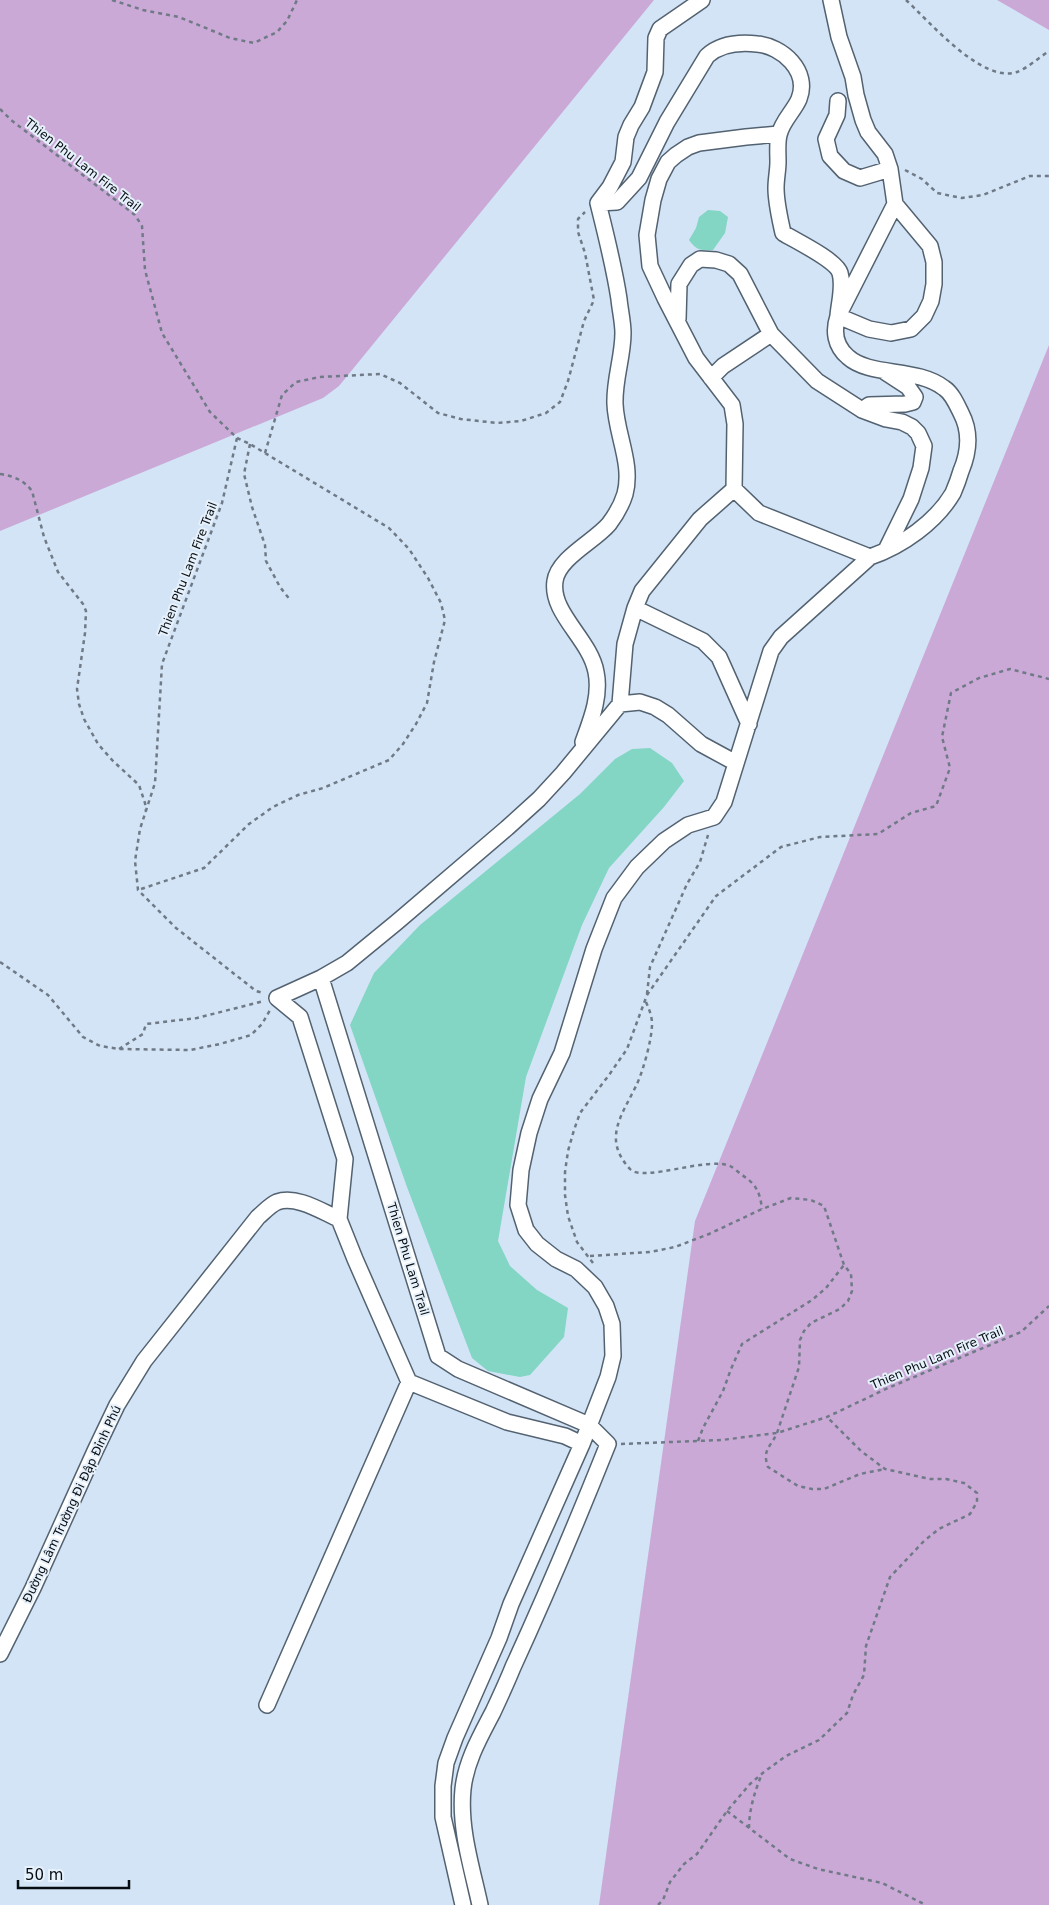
<svg xmlns="http://www.w3.org/2000/svg" width="1049" height="1905" viewBox="0 0 1049 1905" font-family="'DejaVu Sans',sans-serif">
  <rect width="100%" height="100%" fill="#d3e4f6"/>
  <path fill="#cba9d7" d="M0 0H654L339 386 323 398 0 531Z
    M997 0H1049V30Z
    M1049 345V1905H599L695 1221Z"/>
  <path fill="#83d5c4" d="M708 210 720 211 728 217 725 233 713 250C701 251 696 250 689 240L696 228 699 217Z
    M650 748 672 763 684 781 664 807 609 868 582 925 526 1077 498 1241 510 1266 537 1290 568 1308 564 1337 530 1375 520 1377 488 1371 472 1358 407 1187 350 1025 374 973 420 925 580 794 615 759 632 749Z"/>
  <g fill="none" stroke-linecap="round" stroke-linejoin="round">
    <g stroke="#536271" stroke-width="18">
      <path id="minor" d="M838 101 837 115 826 139 830 156 844 171 860 178 890 169
        M598 203 617 202 639 178 667 122 707 56C720 44 739 42 757 44 782 46 810 71 799 99 794 111 782 121 779 135 777 143 778 153 778 162 778 170 776 179 776 188 776 203 780 219 783 233 796 241 836 260 840 273 844 286 839 303 838 316L869 329 891 333 911 329 924 316 931 301 934 284V262L930 246 895 204 890 169 885 154 868 132 863 120 856 95 853 77 839 37 831 0
        M598 203 610 187 623 162 626 137 631 125 642 107 655 72 656 38 660 29 702 0
        M678 319 679 284 691 265 700 259 716 260 729 264 740 274 771 334 817 381 862 410 886 419 902 422 912 427 918 433 924 446 921 468 911 499 886 550
        M711 378 723 366 771 334
        M862 410 869 405 905 404 913 402 915 397 908 387 885 372
        M734 489 759 513 870 557
        M635 608 703 641 719 657 749 724
        M620 704 640 702 655 707 668 715 701 744 736 763
        M583 742C591 720 601 696 596 672 590 639 550 613 555 581 558 558 595 541 609 524 615 516 622 504 625 494 633 464 616 434 615 404 614 380 623 357 623 333 623 322 620 310 619 299 614 266 606 235 598 203
        M321 978 438 1356 458 1369 589 1425 608 1444C578 1519 547 1593 513 1667 507 1682 500 1697 493 1712 480 1737 466 1761 463 1789 459 1828 472 1868 480 1905
        M339 1219 345 1159 300 1017 277 998 321 978 347 963 397 922 507 828 539 799 563 773 620 704 625 644 635 608 642 591 700 519 734 489 735 424 732 405 696 358 665 298 650 266 647 235 653 200 659 179 668 162 676 155 688 147 699 143 746 137 779 134
        M0 1654 33 1588 95 1451 117 1405 144 1361 258 1217C263 1213 270 1205 277 1202 296 1195 321 1211 339 1219L355 1259 409 1382 507 1422 565 1436 582 1444
        M267 1705 409 1382
        M463 1905 443 1817V1786L446 1763 455 1738 499 1638 511 1604 582 1444 608 1377 613 1356 612 1324 606 1306 595 1287 576 1269 556 1259 537 1244 526 1230 518 1205 521 1170 529 1133 540 1099 562 1053 594 949 614 898 637 867 664 841 688 825 714 817 724 802 771 651 781 637 870 557C902 546 936 522 953 493 956 486 959 478 961 471 969 452 971 432 961 413 957 405 952 393 944 388 917 367 870 377 848 357 835 346 833 331 838 316L895 204"/>
    </g>
    <path stroke="#6f7a86" stroke-width="2.5" stroke-dasharray="4 4" stroke-linecap="butt" d="M112 0 143 10 179 17 230 38 254 43 277 32 287 21 297 0
      M906 0C929 21 982 84 1017 72 1026 69 1040 57 1049 51
      M0 109 11 120 135 215 142 226 145 270 162 333 210 412 237 438 250 444 389 528 409 549 428 578 441 603 445 620 434 662 427 703 416 724 403 744 389 760 323 788 298 795 273 807 249 824 204 868 138 890
      M905 170 922 179 937 193 962 198 983 195 1030 176H1049
      M237 438 222 503 162 664 155 783 140 829 135 861 138 890 176 928 256 991 263 993
      M250 444 244 474 252 507 265 545 266 561 280 587 291 601
      M265 453 282 395 296 382 320 377 380 374 400 383 438 413 461 419 497 423 521 421 546 413 560 402 568 381 584 321 594 300 585 253 578 232V219L585 212
      M0 474C13 476 24 480 32 491L44 537 58 572 83 604 86 611 85 633 77 689 79 704 84 719 98 744 113 761 139 785 145 803 146 812
      M0 962 48 995 83 1037 100 1046 119 1049 190 1050 220 1044 251 1035 262 1024 270 1010
      M647 994 650 967 687 884 700 862 708 835
      M646 1002C649 1009 652 1016 652 1024 652 1039 643 1072 636 1086 622 1115 602 1139 630 1169 643 1183 707 1156 730 1166 734 1168 738 1172 742 1175 756 1184 760 1192 762 1209
      M119 1049 143 1034 146 1024 197 1018 264 1001
      M590 1256 650 1252 675 1247 709 1234 762 1209 791 1198 811 1200 824 1206 844 1265 851 1274 852 1291 848 1301 840 1309 811 1323 804 1331 800 1340 799 1367 777 1433C770 1448 762 1450 768 1467L798 1486 812 1489H824L860 1474 885 1469
      M593 1263 577 1242 568 1216 565 1195V1172L568 1151 574 1130 580 1113 609 1075 627 1049 647 995 716 896 781 847 820 837 878 834 911 813 936 806 950 768 942 737 951 693 979 678 1010 669 1049 679
      M698 1441 703 1428 723 1391 731 1369 742 1344 812 1300 826 1288 844 1265
      M621 1444 722 1440 777 1433 827 1417 888 1388 1021 1332 1049 1306
      M727 1811 790 1859 818 1869 882 1883 926 1905
      M749 1828C749 1810 755 1790 762 1774
      M658 1905 663 1900 670 1882 684 1864 697 1854 727 1811 750 1784 764 1772 786 1756 819 1740 847 1713 853 1695 864 1675 866 1646 890 1577 924 1541 939 1529 970 1514 977 1502V1493L964 1483 946 1479H930L885 1469 861 1451 827 1417"/>
    <use href="#minor" stroke="#fff" stroke-width="15"/>
  </g>
  <g text-anchor="middle" dominant-baseline="central" stroke-width="4" stroke-linejoin="round" paint-order="stroke">
    <g font-size="12" fill="#070c11" stroke="#e6f1fb">
      <text transform="translate(83 165) rotate(38)">Thien Phu Lam Fire Trail</text>
      <text transform="translate(188 569) rotate(-69)">Thien Phu Lam Fire Trail</text>
      <text transform="translate(408 1259) rotate(73)">Thien Phu Lam Trail</text>
      <text transform="translate(937 1358) rotate(-23)">Thien Phu Lam Fire Trail</text>
      <text transform="translate(72 1504) rotate(-65)">Đường Lâm Trường Đi Đập Đỉnh Phú</text>
    </g>
  </g>
  <path d="M18 1880v8h111v-8" fill="none" stroke="#070c11" stroke-width="2.5"/>
  <text x="25" y="1880" font-size="15" fill="#070c11" stroke="#e6f1fb" stroke-width="4" paint-order="stroke">50 m</text>
</svg>
